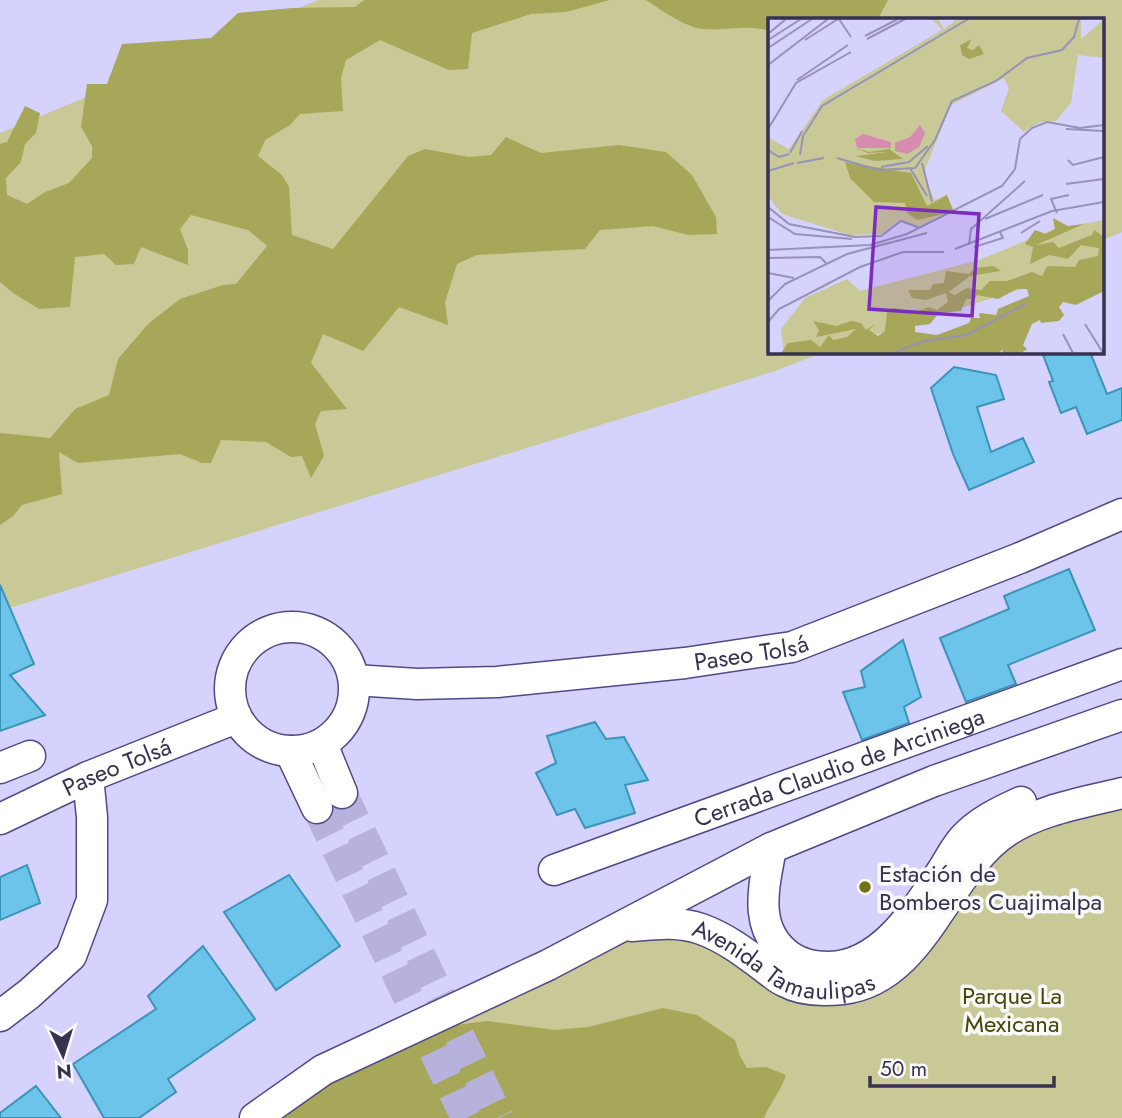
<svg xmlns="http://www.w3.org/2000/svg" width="1122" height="1118" viewBox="0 0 1122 1118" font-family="Jost,sans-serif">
  <rect width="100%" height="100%" fill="#d6d2fe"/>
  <path fill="#c8c997" d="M318 0H1122V232L1103 240V19H770V352H824L775 371 0 611V133Z
    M1122 805V1118H276L631 931H687L793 992 1013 839 1046 825Z"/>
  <path fill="#a6a759" d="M364 0H610L566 12 531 14 472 33 468 69 449 70 380 40 346 60 341 78 343 111 300 114 290 125 265 140 258 156 282 175 289 187 292 235 333 249 408 156 425 149 469 157 491 155 506 137 541 153 619 145 666 152 692 175 716 217 717 234 688 235 653 226 600 230 585 249 477 255 457 264 445 302 448 325 399 307 363 351 323 334 311 363 347 409 321 411 315 424 324 456 311 478 302 456 291 457 266 442 221 440 211 463H202L180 454 78 463 59 452 62 494 22 505 13 516 0 525V433L50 438 75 409 109 395 118 359 148 324 180 299 223 285 236 284 267 246 248 230 191 215 180 229 188 250V265L141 247 134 264 116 265 104 254 75 257 70 307 39 309 13 293 0 282V144L7 142 25 106 40 113 36 133 25 144 21 162 6 178 7 195 27 204 45 192 69 183 92 158V146L81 127 87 84H107L122 44 211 38 238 13 292 8 355 7Z
    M646 0H888L879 17 875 19H770V31C743 24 731 31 705 29 685 28 663 11 646 0Z
    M663 1008 697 1015 735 1040 740 1056 747 1068 766 1067 786 1075C781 1091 770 1103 764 1118H276L304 1098 433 1028 487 1021 554 1030 588 1027Z"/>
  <path fill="#6cc4eb" stroke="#3b93b7" stroke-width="2" d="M1042 352H1090L1107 394 1122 388V420L1087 434 1076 407 1061 413 1049 382 1053 381Z
    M954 367 996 375 1004 399 977 407 991 452 1023 438 1034 462 969 490 953 454 931 388Z
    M1069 569 1095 630 1008 665 1016 684 966 702 940 638 1009 609 1004 596Z
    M0 585 34 664 10 675 45 715 0 731Z
    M903 640 921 697 904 707 909 723 862 740 843 692 865 687 861 671Z
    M595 722 606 739 624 737 648 780 625 785 635 813 585 828 575 809 557 815 536 773 556 763 547 736Z
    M27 865 40 903 0 920V877Z
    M289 875 340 946 276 990 224 912Z
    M203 946 255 1019 168 1079 176 1092 139 1118H104L73 1064 156 1009 148 996Z
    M36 1086 61 1118H0V1113Z"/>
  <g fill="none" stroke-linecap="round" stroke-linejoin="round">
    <path stroke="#b6b2db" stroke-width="30" stroke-dasharray="30 15" stroke-linecap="butt" d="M342 793 499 1118
      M317 808 466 1118"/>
    <g stroke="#524886" stroke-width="33">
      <g id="minor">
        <circle cx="292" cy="689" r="62"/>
        <path id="s1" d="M354 680 417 684 497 682 685 663 792 647 1020 558 1122 514"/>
        <path d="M322 744 342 793"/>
        <path d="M290 751 317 808"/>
        <path d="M0 768 30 756"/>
        <path id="s2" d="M0 819 88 777 236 718"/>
        <path d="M771 848C764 887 752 929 789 956 802 965 814 967 829 967 882 966 916 910 942 871 949 860 955 848 963 839 978 822 1001 811 1021 802"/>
        <path id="s3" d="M554 870 1122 664"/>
        <path id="s4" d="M632 926C655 924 678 921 701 929 724 937 744 952 764 967 771 972 778 979 786 982 802 991 824 991 843 989 925 979 946 870 1007 831 1041 809 1083 803 1122 793"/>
        <path d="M0 1016 29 994 71 956 92 900V817L88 777"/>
        <path d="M255 1118 323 1070 548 965 771 848 934 781 1122 715"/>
      </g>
    </g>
    <use href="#minor" stroke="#fff" stroke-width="30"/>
  </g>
  <circle fill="#727115" stroke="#f9f9f9" stroke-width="2.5" cx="865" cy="887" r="7"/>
  <g text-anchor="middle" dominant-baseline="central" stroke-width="7" stroke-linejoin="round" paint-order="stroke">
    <g font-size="24" fill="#36324f" stroke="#f9f9f9">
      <text stroke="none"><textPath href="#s1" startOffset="399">Paseo Tolsá</textPath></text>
      <text stroke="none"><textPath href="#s2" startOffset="128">Paseo Tolsá</textPath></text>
      <text stroke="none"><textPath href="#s3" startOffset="303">Cerrada Claudio de Arciniega</textPath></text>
      <text stroke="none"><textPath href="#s4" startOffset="161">Avenida Tamaulipas</textPath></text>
    </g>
    <g font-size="24" fill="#36324f" stroke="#f9f9f9" text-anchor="start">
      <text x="879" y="873">Estación de<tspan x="879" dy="28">Bomberos Cuajimalpa</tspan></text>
    </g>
    <g font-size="24" fill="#464607" stroke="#f9f9f9">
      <text x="1012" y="995">Parque La<tspan x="1012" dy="28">Mexicana</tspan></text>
    </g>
  </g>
  <g transform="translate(768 18)">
    <rect width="336" height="336" fill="#d6d2fe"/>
    <path d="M164 1H170L176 11 189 1H313V21L336 1V40L310 37 303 85 288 103 272 104 256 114 233 93 241 70 236 60 183 87 156 154 166 182 179 177 186 194 152 209 131 203 113 216 81 217 14 196 0 178 1 120 21 131 55 82 174 12ZM336 202V245L98 320 16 335 13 311 37 280 79 261 92 273 211 242 286 211Z" fill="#c8c997"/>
    <path d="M204 21 199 30 205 32 211 27 216 36 201 41 194 37 192 27ZM87 130 101 134 121 131 135 141 106 143 88 138 120 134 100 135ZM77 144 143 155 159 188 179 177 186 194 149 202 139 195 137 185 106 184 82 160ZM285 200 300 208 316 206 268 227 285 224 291 230 324 217 326 212 336 219V273L308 287 295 284 291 289 296 297 291 303 273 305 272 302 264 306 255 327 259 331 253 335H234L235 331 231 335H13L20 325 43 322 52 329 61 317 65 322 79 319 88 311 48 319 51 312 45 303 68 308 83 303 93 305 98 312 107 306 101 312 110 318 117 313 119 293 127 290 146 295 161 289 169 292 180 284 178 275 158 282 144 280 140 272H162L165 266 176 265 178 253 201 256 207 250 226 248 233 253 202 258 181 274 187 277 199 270 213 272 222 263H239L264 254 274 258 279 248 307 249 311 242 330 238 331 230 313 227 300 241 281 237 262 246 265 229 257 226 267 212 278 216 287 211ZM249 271H259L261 278 230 291 228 297 211 295 212 300H203L201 305 169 317 147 314V308L162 306 171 295 193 293 198 281H204L202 288 209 277 230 281Z" fill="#a6a759" fill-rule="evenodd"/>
    <path d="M152 107 157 115 151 129 139 136 127 133V125L142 119ZM95 116 123 124V130H89L87 121Z" fill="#d68bb0"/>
    <path fill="none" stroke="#9692b8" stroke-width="2" d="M71 1 83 19M0 16 18 1M97 18 130 1M99 21 137 1M0 22 33 1M37 22 70 1M0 30 44 1M0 47 60 1M29 62 80 27M0 79V102M0 111 28 65 83 34M298 111 336 113M0 132 11 139 21 136M22 135 34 113M32 137 35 118 54 88 200 1M69 140 110 152 147 150 167 122 184 83 228 63 259 40 294 32 306 19 311 1M300 142 305 147 336 139M29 145 56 140M154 145 164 184M113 149 141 144 160 128M142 150 159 178M0 153 26 145M298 166 336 161M0 189 21 206 87 219 113 218 133 203 152 210M289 195 283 181 301 177M0 199 27 216 84 221M217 201 275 177M253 215 272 203M201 227 203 211 257 163M206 229 235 220 232 214M187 231 284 193 336 184M0 232 102 227 139 216 234 168 247 151 252 121 264 110 279 104 312 110 336 107M0 240 52 239 58 245M0 255 26 260M0 283 17 266 79 236 159 215M0 304 11 291 92 249 135 234H176M317 306 335 335M295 316 305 335M125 335 156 323 199 317 259 285"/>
    <path fill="#7b2cbf" fill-opacity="0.15" stroke="#7b2cbf" stroke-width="3.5" d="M108 189 211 196 204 298 101 291Z"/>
    <rect width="336" height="336" fill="none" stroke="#36324f" stroke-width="3.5"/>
  </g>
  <g transform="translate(63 1055) rotate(176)" stroke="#f9f9f9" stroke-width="5" paint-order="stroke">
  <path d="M0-5L12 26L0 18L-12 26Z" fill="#36324f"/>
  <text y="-10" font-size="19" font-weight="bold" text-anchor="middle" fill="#36324f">N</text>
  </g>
  <path d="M870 1076v10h184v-10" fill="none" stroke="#36324f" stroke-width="3.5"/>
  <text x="880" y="1076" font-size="21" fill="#36324f" stroke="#f9f9f9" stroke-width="5" paint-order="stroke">50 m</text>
</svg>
